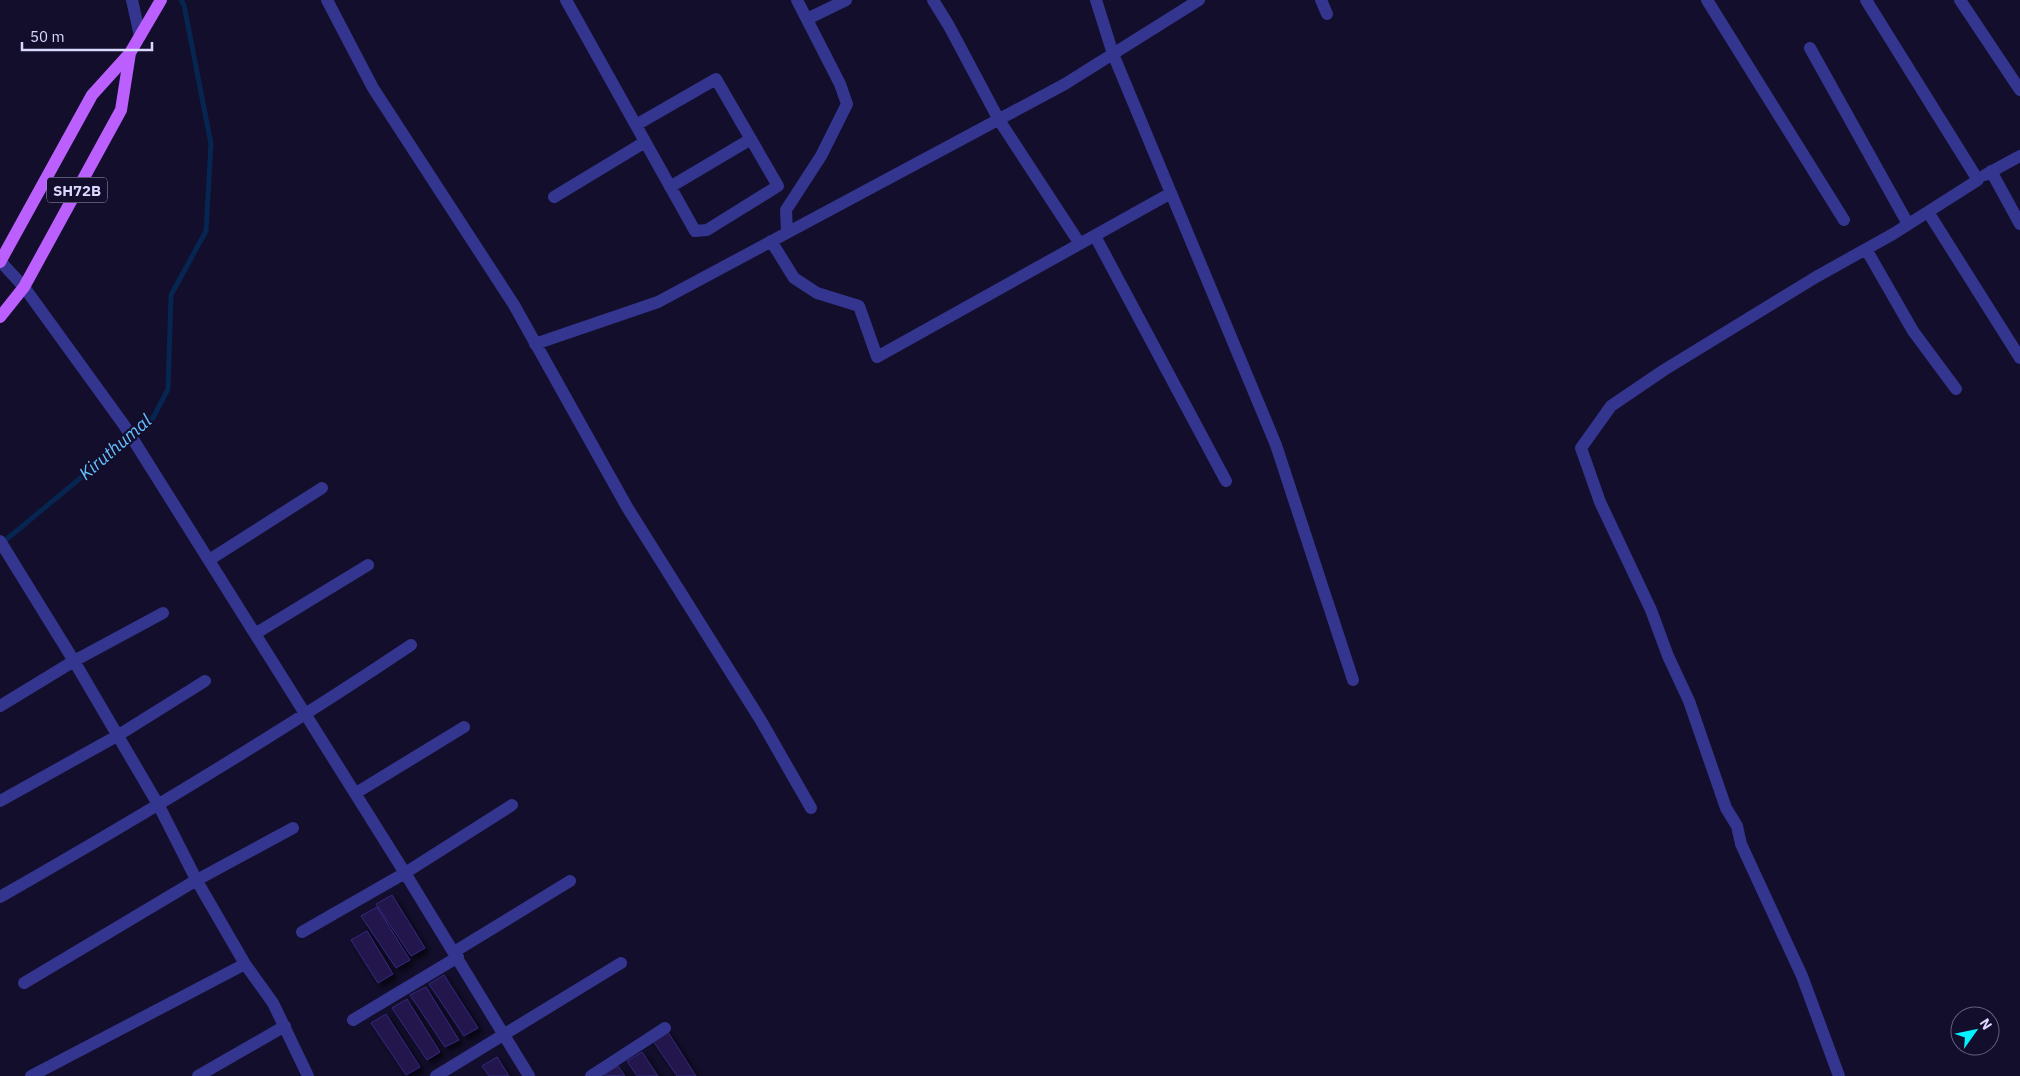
<svg xmlns="http://www.w3.org/2000/svg" width="2020" height="1076" viewBox="0 0 2020 1076" font-family="'IBM Plex Sans',sans-serif">
  <defs>
    <filter id="shadow"><feDropShadow dx="4.5" dy="4.5" stdDeviation="2.5" flood-color="#0009"/></filter>
  </defs>
  <rect width="100%" height="100%" fill="#120e2b"/>
  <g fill="none" stroke-linecap="round" stroke-linejoin="round">
    <path stroke="#072551" stroke-width="5" d="M2 543 153 418 168 389 171 295 206 231 211 144 184 5 181 0"/>
  </g>
  <path fill="#21184e" stroke="#35287c" filter="url(#shadow)" d="M392 895 425 948 411 956 376 904Z
    M377 907 410 960 396 968 361 916Z
    M367 931 393 974 378 983 351 940Z
    M444 975 478 1028 464 1036 429 984Z
    M426 987 459 1040 445 1047 410 995Z
    M407 999 440 1052 427 1060 392 1008Z
    M386 1014 420 1067 406 1075 371 1023Z
    M666 1029 696 1076H677L651 1038Z
    M642 1052 658 1076H637L627 1061Z
    M497 1057 509 1076H489L482 1066Z
    M618 1066 625 1076 603 1075Z"/>
  <g fill="none" stroke-linecap="round" stroke-linejoin="round">
    <path stroke="#34358e" stroke-width="12" d="M132 0 140 36
      M327 0 373 88 514 305 627 507 760 719 811 808
      M566 0 695 231 707 230 778 186 716 79 636 125
      M933 0 949 26 999 120 1080 244
      M1096 0 1113 54 1276 445 1353 680
      M1321 0 1327 14
      M1707 0 1844 220
      M1960 0 2020 90
      M807 19 846 0
      M1810 48 1908 224
      M1991 171 2020 224
      M1985 175 2020 156
      M670 187 751 139
      M554 197 645 142
      M1928 212 2020 358
      M787 232 786 210 821 156 847 104 840 84 797 0
      M1095 236 1226 481
      M771 241 794 278 817 293 859 306 877 357 1171 193
      M1866 249 1913 331 1956 389
      M0 261 24 287 124 425 405 873 529 1076
      M535 344 658 302 1065 84 1199 0
      M0 541 74 661 159 806 197 881 245 964 273 1003 308 1076
      M209 560 322 488
      M255 634 368 565
      M0 706 74 661 163 613
      M356 793 464 727
      M0 801 117 736 205 681
      M0 897C140 817 277 735 411 645
      M302 932 405 873 512 805
      M454 952 570 881
      M24 983 195 881 293 828
      M353 1020 458 957
      M31 1076 245 964
      M198 1076 285 1026
      M436 1076 621 963
      M591 1076 665 1028
      M1839 1076 1802 976 1741 844 1737 826 1726 808 1689 701 1668 656 1651 610 1600 502 1581 448 1611 406 1664 370 1816 277 1893 234 1978 180 1866 0"/>
    <path stroke="#bc5fff" stroke-width="12" d="M0 262 92 95 130 53 161 0
      M0 317 24 287 121 110 130 53"/>
  </g>
  <g text-anchor="middle" dominant-baseline="central" stroke-width="4.5" stroke-linejoin="round" paint-order="stroke">
    <rect fill="#120e2b" stroke="#9f9bbf" stroke-width="1" x="47" y="177.5" width="60" height="25" rx="4"/>
    <g font-size="15" font-weight="bold" fill="#dbd8ff">
      <text x="77" y="190">SH72B</text>
    </g>
    <g font-size="18" font-style="italic" fill="#66bfff" stroke="#120e2b">
      <text transform="translate(115 447) rotate(-41)">Kiruthumal</text>
    </g>
  </g>
  <g transform="translate(1975 1031) rotate(57)"><circle r="24" fill="#120e2b" stroke="#625f80"/>
  <path d="M0-4L9 19L0 12L-9 19Z" fill="#04f1ff"/>
  <text y="-8" font-size="14" font-weight="bold" text-anchor="middle" fill="#dbd8ff">N</text>
  </g>
  <path d="M22 42v8h130v-8" fill="none" stroke="#dbd8ff" stroke-width="2.5"/>
  <text x="30" y="42" font-size="15" fill="#dbd8ff" stroke="#120e2b" stroke-width="4" paint-order="stroke">50 m</text>
</svg>
